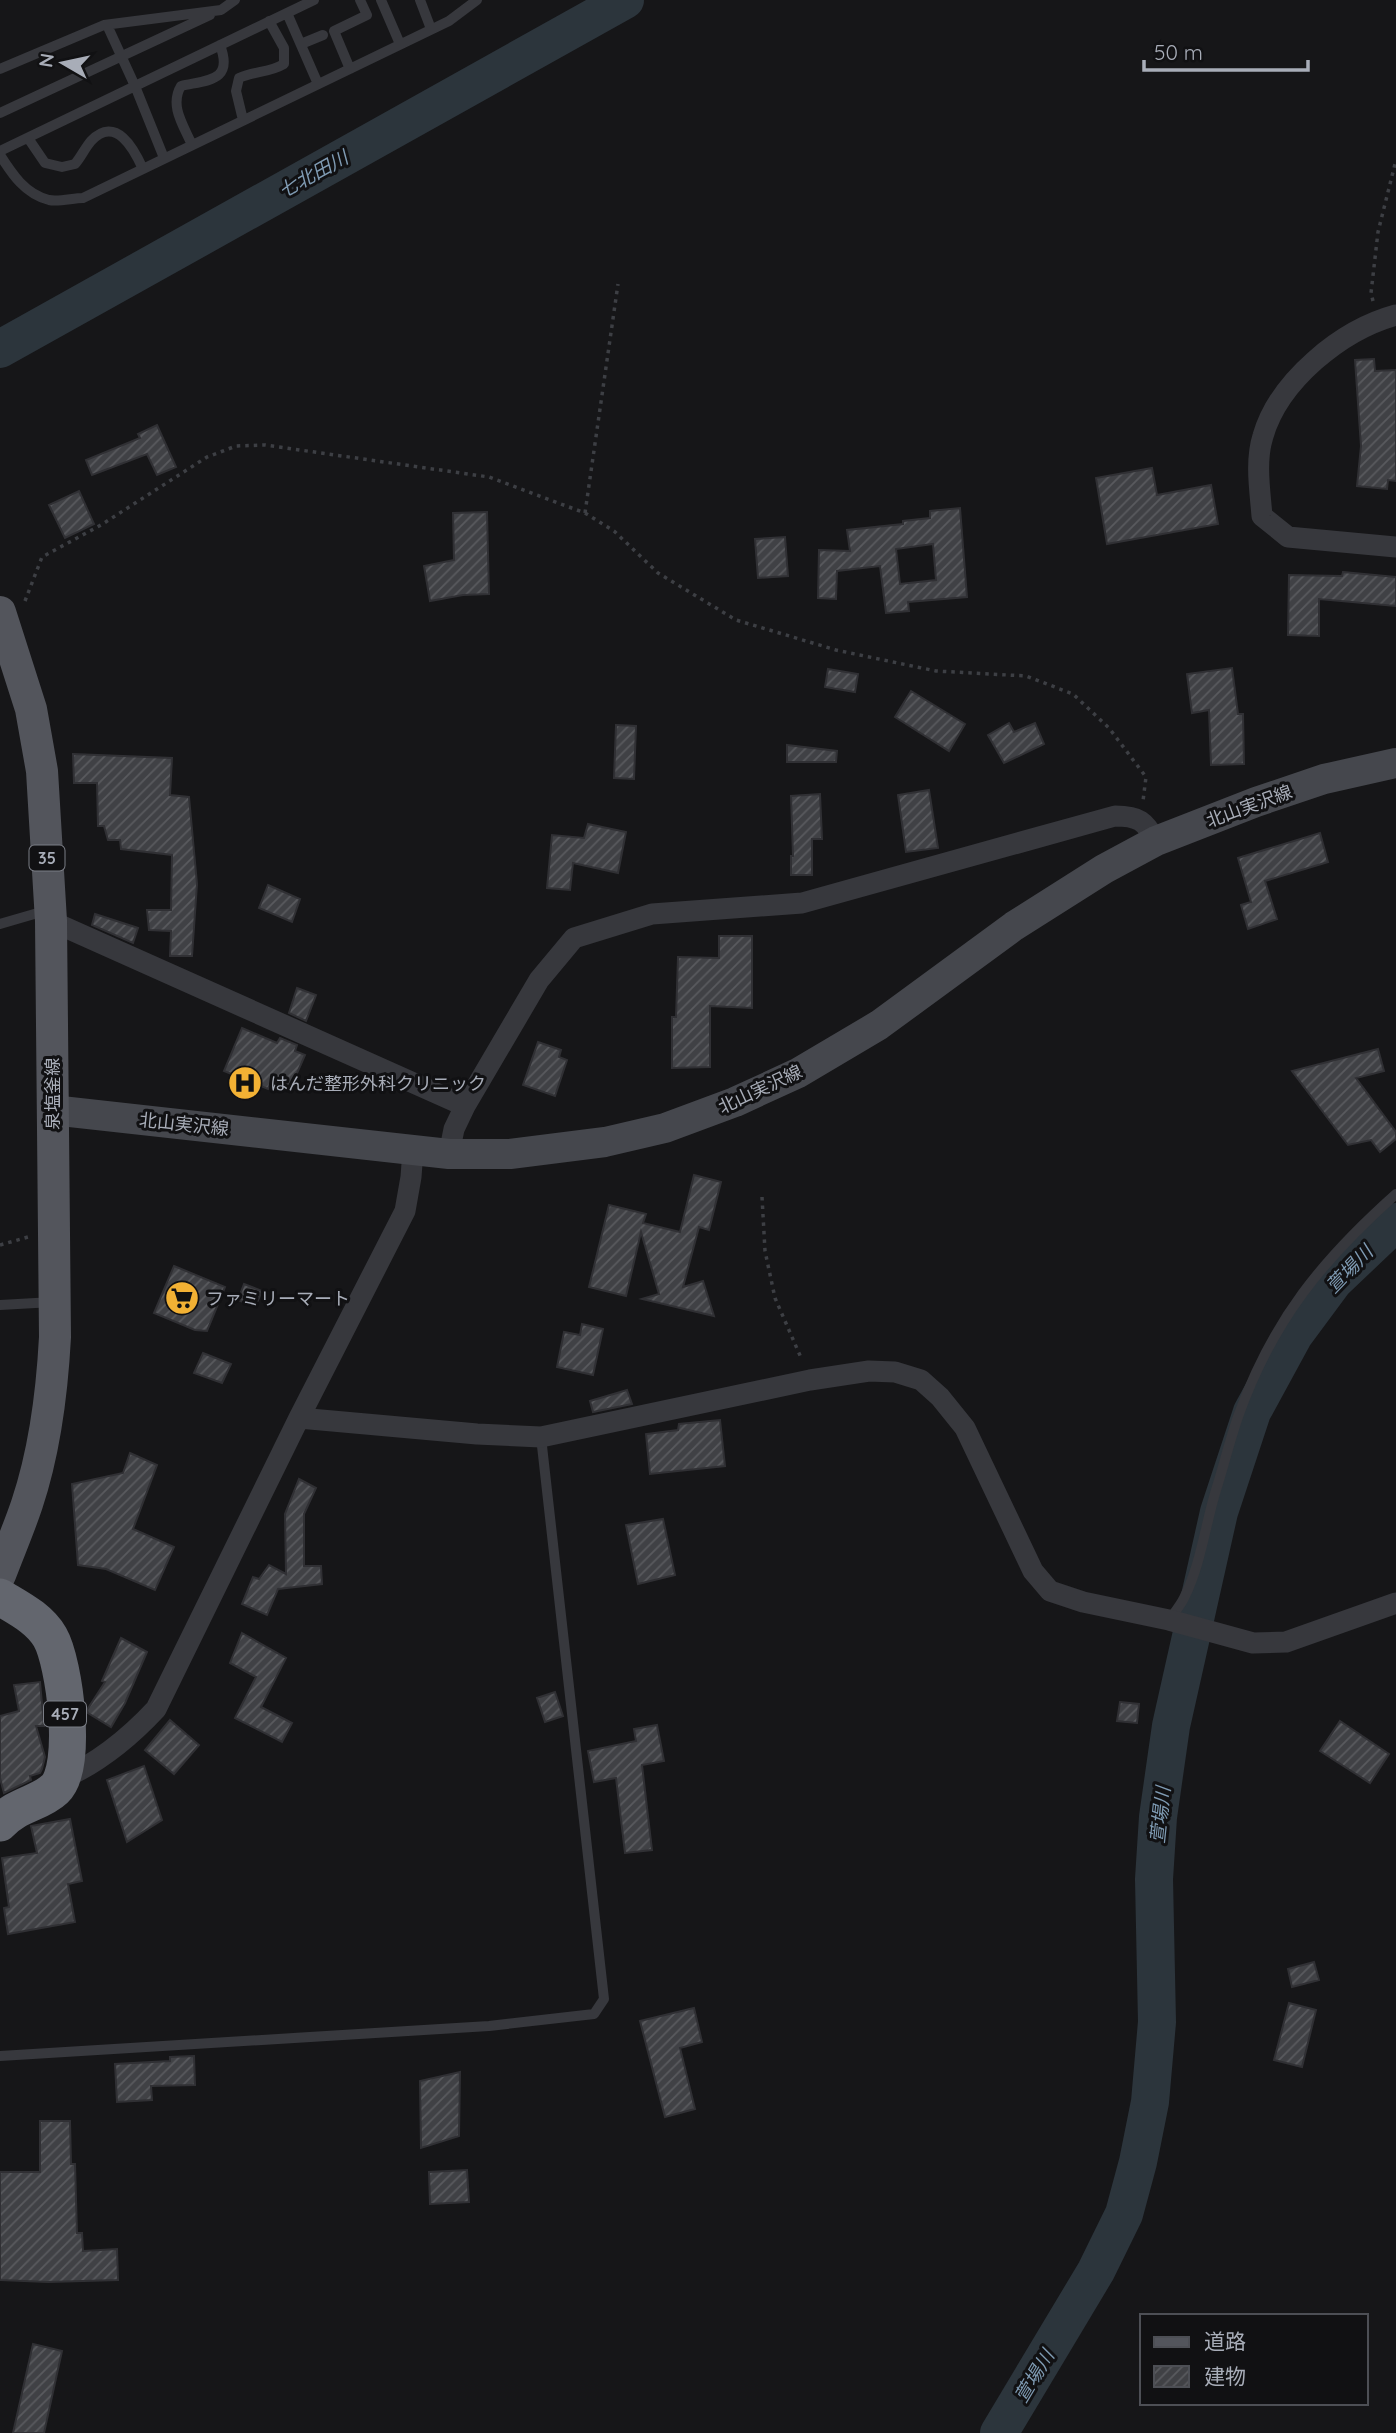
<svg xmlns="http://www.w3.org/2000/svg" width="1396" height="2433" viewBox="0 0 1396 2433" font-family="Quicksand,'Noto Sans JP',sans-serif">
  <defs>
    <pattern id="building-hatch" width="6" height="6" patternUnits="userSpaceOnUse" patternTransform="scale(1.75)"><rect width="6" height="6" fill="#404145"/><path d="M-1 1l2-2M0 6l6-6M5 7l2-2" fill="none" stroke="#595a5e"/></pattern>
  </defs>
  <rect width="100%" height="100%" fill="#161618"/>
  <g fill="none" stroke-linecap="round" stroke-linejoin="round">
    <path stroke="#2c353c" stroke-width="38" d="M0 349 625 0
      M999 2433 1096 2271 1124 2214 1138 2162 1150 2102 1157 2022 1154 1879 1158 1817 1171 1726 1219 1512 1252 1412 1294 1335 1334 1281 1396 1222"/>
  </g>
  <path fill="url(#building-hatch)" stroke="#303034" stroke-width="2" fill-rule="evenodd" d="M1374 359 1375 371 1396 370V481L1388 480 1387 489 1357 486 1361 446 1355 360Z
    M157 425 176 467 157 475 147 454 92 475 86 460 140 438 138 434Z
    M1152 468 1157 495 1211 485 1218 524 1107 544 1096 478Z
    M79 491 94 524 65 538 49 505Z
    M960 508 967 597 908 602 909 611 886 613 880 566 837 571 836 599 818 598 819 550 850 551 847 530 903 524V521L930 518V511ZM933 544 936 580 900 584 896 549Z
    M487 512 489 594 463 595 430 601 424 566 454 560 453 513Z
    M785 537 788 576 758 578 755 539Z
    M1343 572 1396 577V606L1319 599V636L1288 635 1289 575 1342 576Z
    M1232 668 1238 714H1243L1244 764 1211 765 1209 710 1192 713 1187 674Z
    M828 669 858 674 855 692 825 687Z
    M911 691 965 724 949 751 895 717Z
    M1009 723 1014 732 1035 723 1044 744 1004 763 988 735Z
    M616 725 636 726 634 779 614 778Z
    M787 745 837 751 836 762H787Z
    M73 754 172 758 170 795 189 797 197 884 192 956H170L171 931 149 930 147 910H171L172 855 121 849 120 840H108L104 826H98L97 783H74Z
    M929 790 938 848 906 852 898 795Z
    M820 794 822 839H812V875H791V856H793L791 796Z
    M588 824 626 832 618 873 573 863 570 890 547 888 552 835 584 838Z
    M1320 833 1328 862 1265 881 1277 919 1248 929 1241 905 1251 902 1238 858Z
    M268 885 300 899 292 922 259 908Z
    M95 914 138 928 133 943 92 925Z
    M719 936H752V1008L710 1006V1067L672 1068V1017H676L678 957 719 958Z
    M297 988 316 995 306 1021 289 1013Z
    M242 1028 277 1043 280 1038 297 1045 295 1051 305 1055 291 1087 272 1079 268 1089 224 1071Z
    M538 1042 561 1050 559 1057 567 1060 555 1096 523 1085Z
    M1378 1049 1384 1071 1356 1078 1396 1132V1139L1380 1152 1371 1140 1348 1145 1292 1071Z
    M694 1175 721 1182 709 1230 699 1227 683 1287 703 1281 714 1316 642 1299 659 1294 641 1232 626 1296 589 1287 609 1205 646 1214 643 1223 680 1232Z
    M174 1266 225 1287 207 1331 195 1330 154 1313Z
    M244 1284 262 1291 255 1307 238 1300Z
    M582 1324 603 1329 593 1375 557 1367 564 1332 580 1335Z
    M203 1353 231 1364 222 1383 194 1373Z
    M627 1390 632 1404 593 1412 590 1401Z
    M720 1420 725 1466 650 1474 646 1434 678 1430 679 1424Z
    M130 1453 157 1465 133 1529 174 1547 155 1590 106 1569 78 1565 72 1484 123 1473Z
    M299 1479 316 1488 304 1514V1566H321L322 1584 278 1589 267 1615 242 1604 253 1577 259 1579 269 1565 286 1574 285 1514Z
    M663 1519 675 1575 638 1584 626 1525Z
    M242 1633 286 1658 261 1707 292 1723 282 1742 235 1718 256 1677 230 1663Z
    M121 1638 147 1652 125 1703 111 1727 88 1713 87 1710 105 1682 102 1681Z
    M40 1682 44 1726H36L45 1757 42 1769 40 1773 30 1776 31 1780 4 1793 0 1778V1716L19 1711 14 1685Z
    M555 1692 563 1716 545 1722 537 1698Z
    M1120 1702 1139 1704 1137 1723 1117 1721Z
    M170 1720 199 1745 174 1774 145 1750Z
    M1340 1721 1389 1754 1370 1783 1320 1751Z
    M657 1725 664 1761 642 1765 652 1850 625 1853 616 1778 594 1782 588 1751 636 1741 634 1729Z
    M144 1766 162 1820 127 1842 107 1780Z
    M70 1819 82 1881 68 1884 75 1922 8 1934 4 1908 9 1907 2 1858 37 1853 31 1826Z
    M1314 1962 1319 1980 1292 1987 1288 1969Z
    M1289 2003 1316 2010 1302 2067 1274 2060Z
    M694 2008 702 2042 680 2048 695 2109 665 2117 640 2021Z
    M194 2056 195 2085 151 2086 152 2100 117 2102 115 2064 170 2061V2057Z
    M460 2072 459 2136 421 2148 420 2081Z
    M40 2121H70L71 2164H75L77 2233H82L83 2251 117 2249 118 2280 48 2282 0 2280V2172H40Z
    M467 2170 469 2202 430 2204 429 2172Z
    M33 2344 62 2351 44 2433H13Z"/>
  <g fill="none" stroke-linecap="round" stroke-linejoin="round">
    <path stroke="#3d3f44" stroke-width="3.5" stroke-dasharray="3.5 5" stroke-linecap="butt" d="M1373 301 1371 293 1378 232 1396 160
      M585 513 618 284
      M25 601 42 557 101 525 207 457 236 446 265 445 489 477 585 513 614 531 658 573 736 620 836 650 936 671 1026 676 1073 694 1109 728 1146 777 1143 801
      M762 1197 765 1251 775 1298 802 1360
      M0 1245 28 1237"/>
    <path stroke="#37383d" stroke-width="10" d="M381 0 400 44
      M420 0 431 29
      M287 13 318 84
      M107 25 135 86 164 158
      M301 44 323 35
      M0 69 104 25 221 10 235 0
      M350 69 334 31 367 15 360 0
      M0 113 210 15
      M243 120 236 91 239 78C254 71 269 73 284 64V48L269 21
      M28 138 45 163 62 167 75 164C81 157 85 148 91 141 116 115 134 149 143 169
      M192 145C184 126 169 106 181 86 207 80 234 82 220 45
      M0 151 314 0
      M0 155C12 174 25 194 49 200 59 202 73 198 83 198L449 21 477 0
      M0 924 48 910
      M0 1305 53 1302
      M1169 1620C1174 1613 1180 1606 1184 1598 1201 1564 1205 1526 1216 1490 1224 1465 1230 1439 1239 1414 1273 1320 1322 1260 1396 1194
      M0 2056 489 2026 594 2014 604 1999 541 1437"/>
    <path stroke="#37383d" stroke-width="21" d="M1396 315C1341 330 1279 381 1263 436 1255 461 1260 491 1262 516L1288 537 1396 547
      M51 921 465 1106
      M449 1154 454 1129 465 1106 539 980 574 938 652 914 802 903 1115 816C1139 816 1145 821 1156 841
      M299 1418 477 1434 541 1437 810 1380 869 1371 895 1372 921 1380 940 1397 965 1428 1033 1571 1050 1591 1083 1602 1169 1620 1253 1643 1286 1642 1396 1603
      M62 1779C98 1763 129 1738 156 1709L299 1418 405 1211 411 1177 413 1150"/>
    <path stroke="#45474d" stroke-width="30" d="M52 1110 449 1154H510L605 1142 665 1128 735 1102 798 1073 879 1025 1014 926 1104 869 1156 841 1256 802 1324 779 1396 763"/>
    <path stroke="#53555c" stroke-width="32" d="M0 612 31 709 42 771 51 921 55 1337C52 1394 45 1450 27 1504 19 1528 9 1551 0 1575"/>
    <path stroke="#63666e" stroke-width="37" d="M0 1597C18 1608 39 1618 50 1637 65 1663 78 1768 55 1789 39 1804 17 1804 0 1823"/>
  </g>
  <defs>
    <g id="hospital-disc" transform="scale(1.75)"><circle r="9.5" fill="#f2b134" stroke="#111113"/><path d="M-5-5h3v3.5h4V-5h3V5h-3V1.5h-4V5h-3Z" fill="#111"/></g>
    <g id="supermarket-disc" transform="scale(1.75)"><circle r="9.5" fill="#f2b134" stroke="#111113"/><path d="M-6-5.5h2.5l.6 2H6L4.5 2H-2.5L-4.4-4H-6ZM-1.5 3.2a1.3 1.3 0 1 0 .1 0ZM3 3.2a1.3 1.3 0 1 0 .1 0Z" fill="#111"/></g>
  </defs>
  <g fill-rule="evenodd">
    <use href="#hospital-disc" x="245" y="1083"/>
    <use href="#supermarket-disc" x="182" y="1298"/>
  </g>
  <g text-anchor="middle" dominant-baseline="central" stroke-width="6" stroke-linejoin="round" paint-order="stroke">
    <g fill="#111113" stroke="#7b7e86" stroke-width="2">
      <rect x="29.5" y="845.5" width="35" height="25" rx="5"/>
      <rect x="44" y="1701.5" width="42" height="25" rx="5"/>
    </g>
    <g font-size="16" font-weight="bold" fill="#a8adb8">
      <text x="47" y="858">35</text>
      <text x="65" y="1714">457</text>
    </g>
    <g font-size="18" fill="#a8adb8" stroke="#111113">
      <text transform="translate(1249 806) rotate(-20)">北山実沢線</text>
      <text transform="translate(760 1089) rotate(-25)">北山実沢線</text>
      <text transform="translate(52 1094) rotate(-90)">泉塩釜線</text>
      <text transform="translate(184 1124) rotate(6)">北山実沢線</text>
    </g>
    <g font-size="18" fill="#a8adb8" stroke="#111113" text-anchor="start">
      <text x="270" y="1083">はんだ整形外科クリニック</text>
      <text x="206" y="1298">ファミリーマート</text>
    </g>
    <g font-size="19" font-style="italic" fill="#7f9bb3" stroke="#111113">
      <text transform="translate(313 174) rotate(-29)">七北田川</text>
      <text transform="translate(1349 1269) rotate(-46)">萱場川</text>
      <text transform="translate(1160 1815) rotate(-84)">萱場川</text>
      <text transform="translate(1034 2376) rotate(-59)">萱場川</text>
    </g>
  </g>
  <rect x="1140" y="2314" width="228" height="91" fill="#111113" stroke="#4d4f55" stroke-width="2"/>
  <rect x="1154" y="2337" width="35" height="10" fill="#53555c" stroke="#4d4f55" stroke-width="2"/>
  <text x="1204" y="2349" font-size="21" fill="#a8adb8">道路</text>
  <rect x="1154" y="2366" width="35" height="21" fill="url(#building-hatch)" stroke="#4d4f55" stroke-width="2"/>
  <text x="1204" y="2384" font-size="21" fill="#a8adb8">建物</text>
  <g transform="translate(63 63) rotate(279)" stroke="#111113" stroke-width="5" paint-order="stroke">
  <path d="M0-5L12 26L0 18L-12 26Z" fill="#a8adb8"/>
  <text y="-10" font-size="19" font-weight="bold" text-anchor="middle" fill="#a8adb8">N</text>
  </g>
  <path d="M1144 60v10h164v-10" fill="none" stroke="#a8adb8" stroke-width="3.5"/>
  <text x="1154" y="60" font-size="21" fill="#a8adb8" stroke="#111113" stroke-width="5" paint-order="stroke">50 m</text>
</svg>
